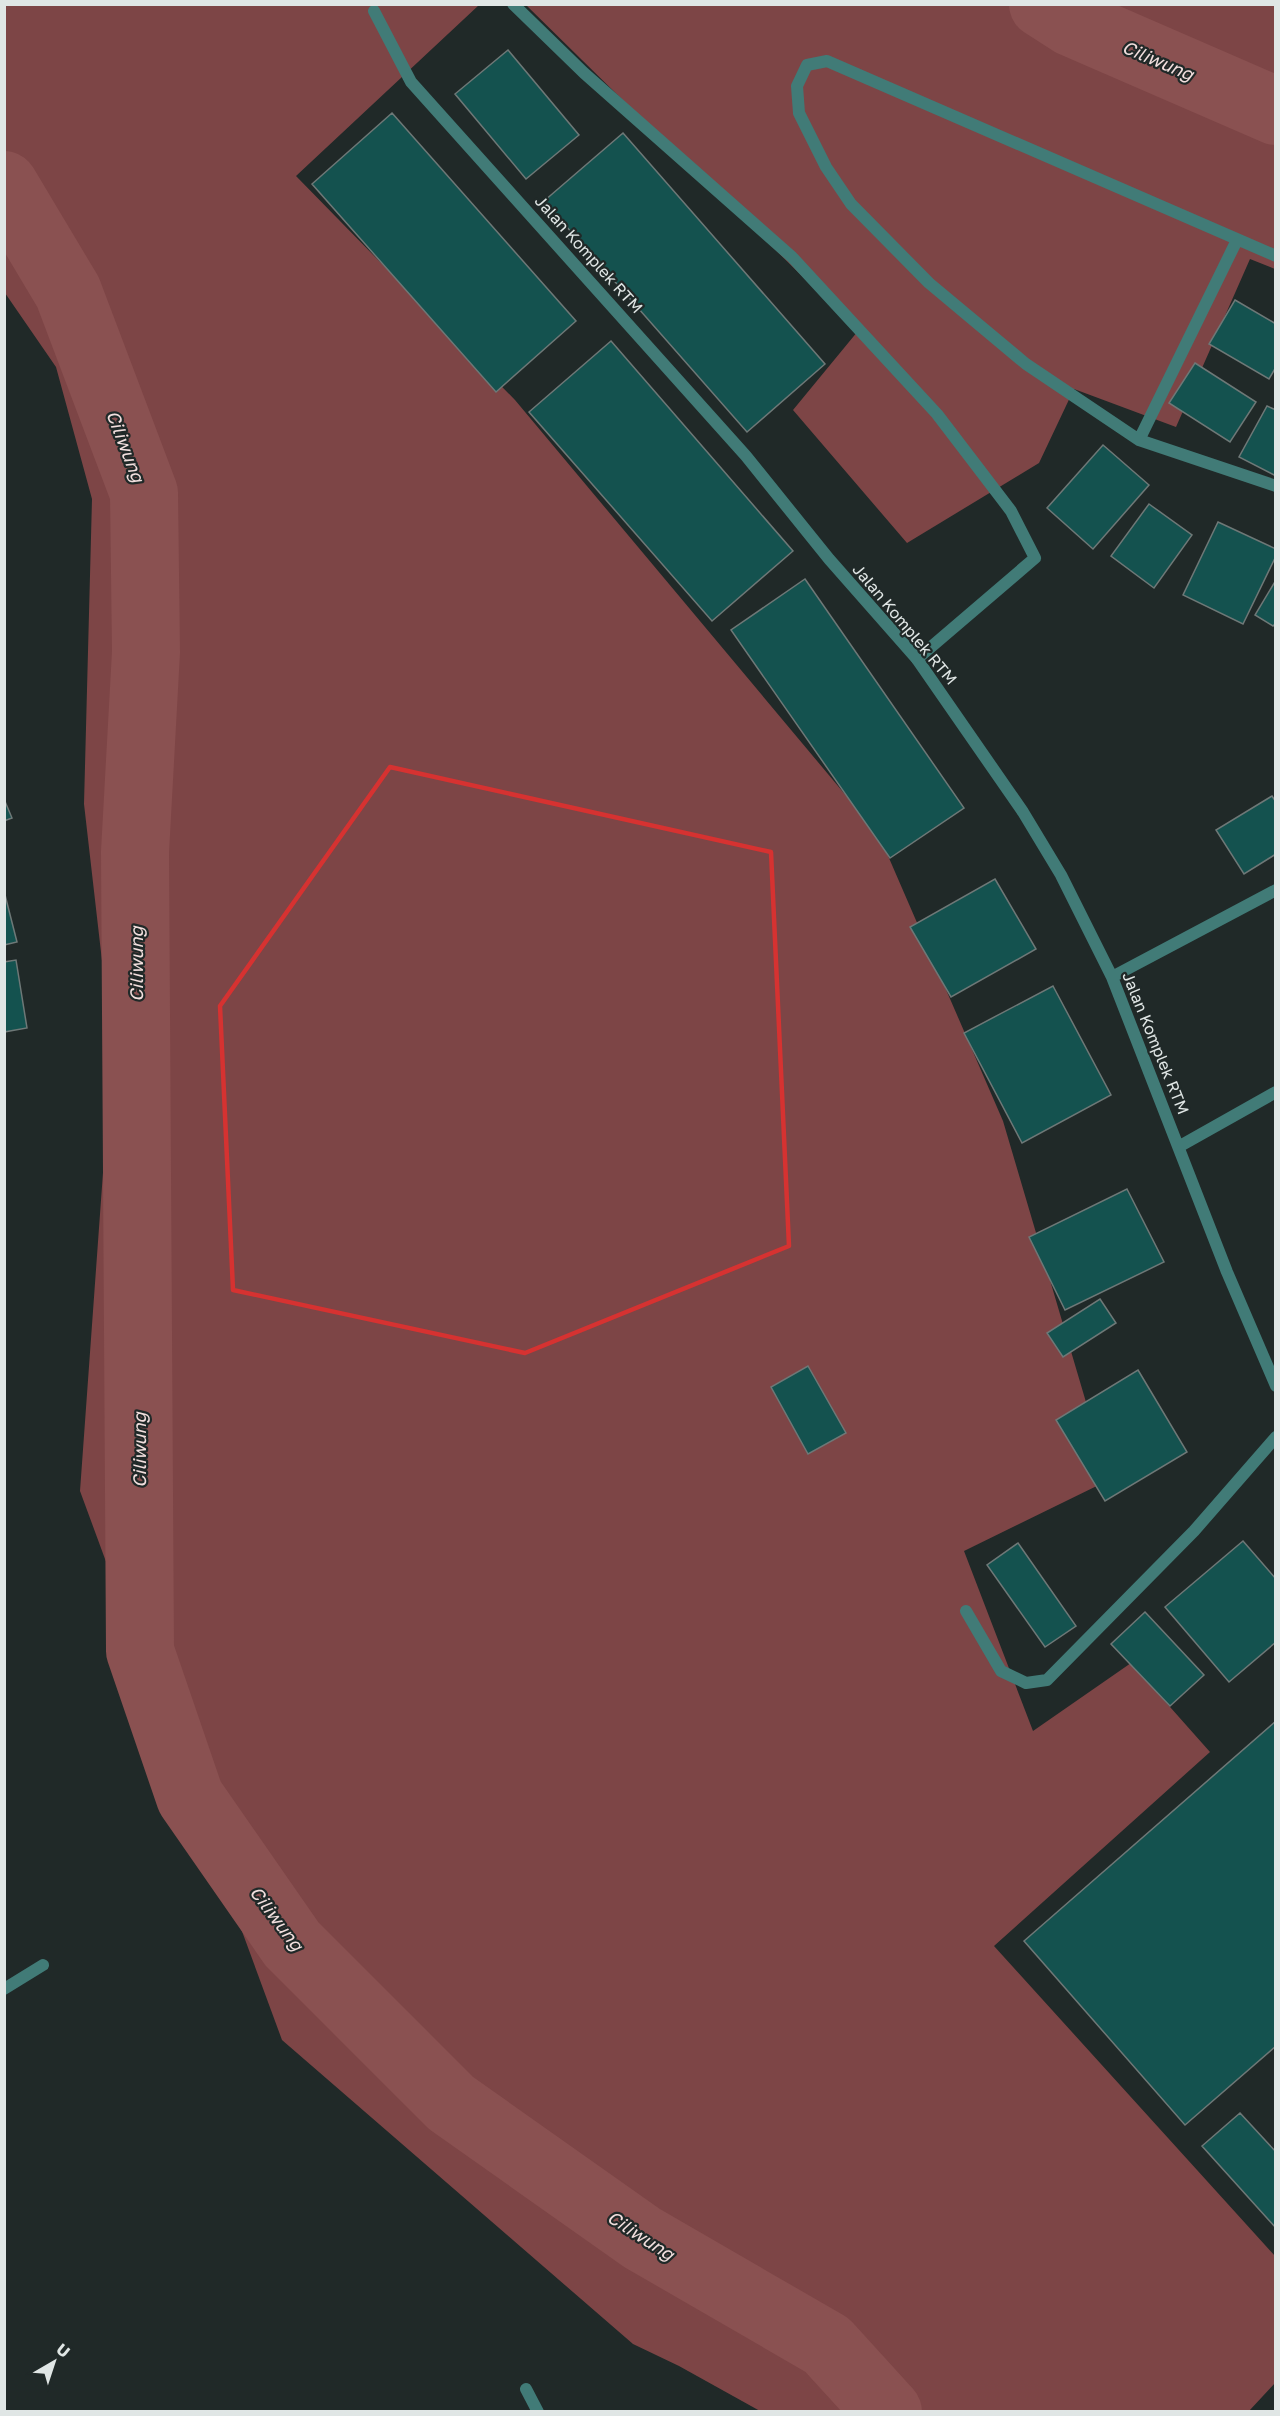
<svg xmlns="http://www.w3.org/2000/svg" width="1280" height="2416" viewBox="0 0 1280 2416" font-family="'Golos Text',sans-serif">
  <rect width="100%" height="100%" fill="#202928"/>
  <path fill="#7d4546" d="M4 5H479L296 176 515 400 879 835 1003 1121 1109 1480 964 1551 1033 1731 1131 1663 1210 1752 994 1946 1275 2256V2383L1249 2411H760L679 2366 633 2344 282 2040 80 1491 112 1048 84 804 92 499 56 367 5 293Z
    M526 5H1275V269L1250 259 1176 427 1074 389 1039 463 907 543 793 410 858 331Z"/>
  <g fill="none" stroke-linecap="round" stroke-linejoin="round">
    <path stroke="#8a5151" stroke-width="68" d="M1043 4 1071 22 1276 111
      M4 185 68 292 144 493 146 652 135 852 140 1651 190 1797 292 1944 451 2103 642 2238 827 2345 888 2412"/>
  </g>
  <path fill="#14524f" stroke="#6e7877" stroke-width="1.5" d="M508 50 579 135 526 179 455 94Z
    M392 113 576 321 496 392 312 184Z
    M623 133 825 364 747 432 544 201Z
    M1235 300 1276 324V367L1269 379 1209 344Z
    M611 341 793 551 712 621 529 412Z
    M1195 363 1256 402 1230 442 1169 403Z
    M1267 406 1276 410V476L1239 457Z
    M1103 445 1149 485 1093 549 1047 508Z
    M1149 504 1192 535 1154 588 1111 556Z
    M1218 522 1276 549V556L1243 624 1183 595Z
    M805 579 964 808 890 858 731 630Z
    M1276 580V623L1273 626 1255 615Z
    M1272 796 1276 802V854L1244 874 1216 830Z
    M4 799 12 818 4 821Z
    M995 879 1036 949 951 997 910 927Z
    M4 891 17 942 4 945Z
    M16 960 27 1028 4 1032V962Z
    M1053 986 1111 1095 1022 1143 964 1033Z
    M1127 1189 1164 1262 1065 1310 1029 1237Z
    M1100 1299 1116 1323 1063 1357 1047 1333Z
    M808 1366 846 1433 808 1454 771 1387Z
    M1138 1370 1187 1452 1105 1501 1056 1420Z
    M1243 1541 1276 1579V1642L1229 1682 1165 1607Z
    M1018 1543 1076 1626 1045 1647 987 1565Z
    M1145 1612 1204 1675 1170 1706 1111 1644Z
    M1276 1721V2046L1185 2125 1024 1941Z
    M1240 2113 1276 2152V2228L1202 2146Z"/>
  <g fill="none" stroke-linecap="round" stroke-linejoin="round">
    <path stroke="#417b77" stroke-width="12" d="M513 4 584 73 792 257 937 414 1011 511 1035 558 917 659"/>
    <path stroke="#417b77" stroke-width="12" d="M374 11 411 82 746 456 829 559 917 659 1023 812 1061 875 1112 977 1227 1272 1276 1386
      M1276 256 827 61 807 65 797 86 799 113 826 167 851 204 929 283 1026 364 1139 440 1276 486
      M1139 440 1237 240
      M1112 977 1276 890
      M1180 1146 1276 1092
      M966 1611 1001 1671 1026 1683 1047 1680 1194 1531 1276 1437
      M4 1989 43 1965
      M526 2389 538 2412"/>
  </g>
  <path fill="none" stroke="#d63231" stroke-width="4.5" stroke-linejoin="round" d="M390 767 771 852 789 1246 525 1353 233 1290 220 1006Z"/>
  <g text-anchor="middle" dominant-baseline="central" stroke-width="4.5" stroke-linejoin="round" paint-order="stroke">
    <g font-size="16" fill="#e0e6e5" stroke="#202928">
      <text transform="translate(589 254) rotate(48)">Jalan Komplek RTM</text>
      <text transform="translate(905 624) rotate(50)">Jalan Komplek RTM</text>
      <text transform="translate(1156 1043) rotate(68)">Jalan Komplek RTM</text>
    </g>
    <g font-size="18" font-style="italic" fill="#f2dfde" stroke="#202928">
      <text transform="translate(1158 60) rotate(23)">Ciliwung</text>
      <text transform="translate(126 446) rotate(69)">Ciliwung</text>
      <text transform="translate(136 964) rotate(-90)">Ciliwung</text>
      <text transform="translate(139 1450) rotate(-90)">Ciliwung</text>
      <text transform="translate(277 1918) rotate(53)">Ciliwung</text>
      <text transform="translate(641 2235) rotate(33)">Ciliwung</text>
    </g>
  </g>
  <rect width="1280" height="2416" fill="none" stroke="#e0e6e5" stroke-width="12"/>
  <g transform="translate(54 2362) rotate(39)" stroke="#202928" stroke-width="4.5" paint-order="stroke">
  <path d="M0-4.5L10 22L0 15L-10 22Z" fill="#e0e6e5"/>
  <text y="-9" font-size="16" font-weight="bold" text-anchor="middle" fill="#e0e6e5">U</text>
  </g>
</svg>
